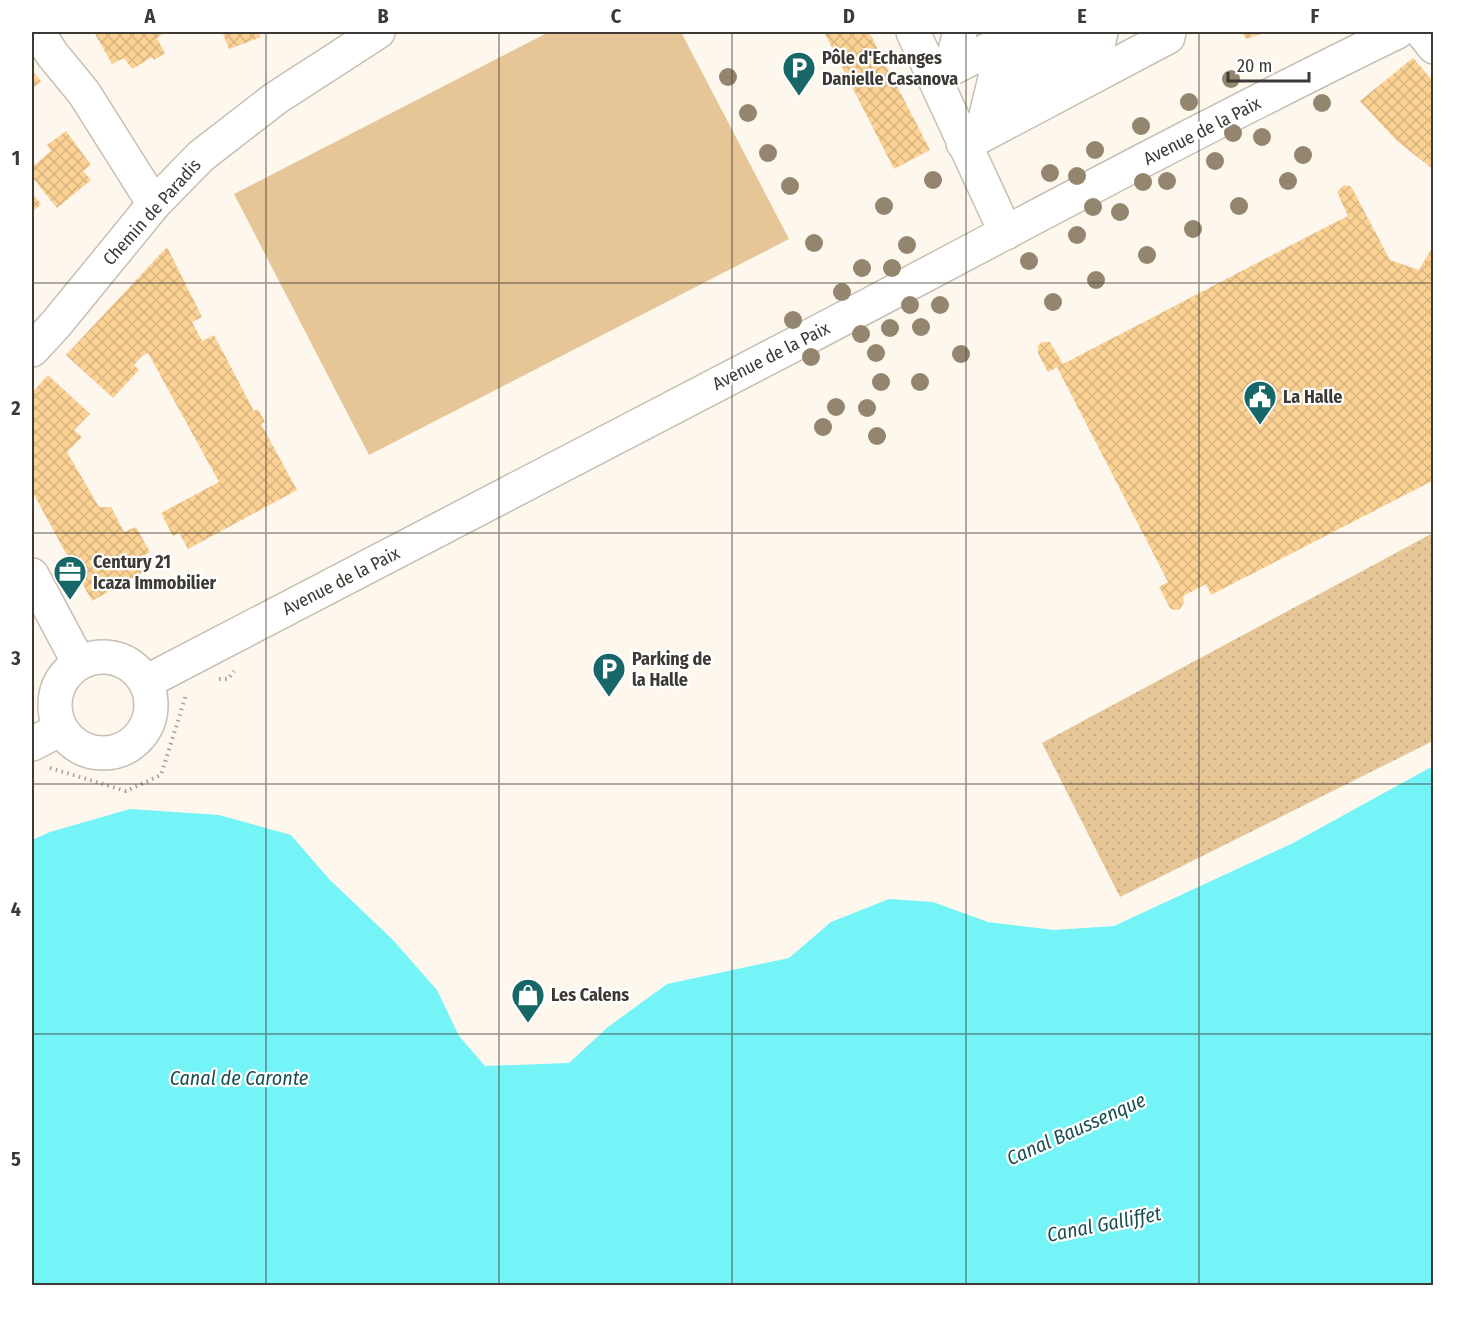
<svg xmlns="http://www.w3.org/2000/svg" width="1465" height="1317" viewBox="0 0 1465 1317" font-family="'Fira Sans Condensed',sans-serif">
  <defs>
    <pattern id="grass-dots" width="8" height="8" patternUnits="userSpaceOnUse" patternTransform="scale(1.5)"><rect width="8" height="8" fill="#e6c596"/><path d="M2 2h.1M6 6h.1" fill="none" stroke="#c6aa82" stroke-width="1.8" stroke-linecap="round"/></pattern>
    <pattern id="building-cross-hatch" width="8" height="8" patternUnits="userSpaceOnUse" patternTransform="scale(1.5)"><rect width="8" height="8" fill="#fbd194"/><path d="M0 0l8 8M0 8l8-8" fill="none" stroke="#d8b480"/></pattern>
  </defs>
  <rect width="100%" height="100%" fill="#fef7ee"/>
  <path fill="url(#grass-dots)" d="M1433 533V741L1120 897 1042 743Z"/>
  <path fill="#e6c596" d="M549 32H681L789 239 369 455 234 194Z"/>
  <path fill="#74f4f7" d="M1433 766V1285H32V840L50 832 130 809 219 815 291 835 329 879 392 939 437 990 459 1036 485 1066 569 1063 608 1027 667 984 789 958 831 922 889 899 933 902 988 922 1054 930 1114 926 1293 843Z"/>
  <path fill="url(#building-cross-hatch)" d="M94 32H166L157 38 165 53 154 60 152 57 132 69 124 58 112 64Z
    M222 32H258L261 37 229 49Z
    M824 32H869L930 150 894 169Z
    M1242 32H1267L1246 39Z
    M1413 58 1434 82V170L1397 141 1360 101Z
    M32 70 41 81 32 89Z
    M66 131 91 165 83 171 91 180 57 208 32 177V167L51 151 47 145Z
    M1344 185 1350 186 1353 190 1390 260 1419 270 1434 244V480L1211 595 1206 584 1183 596 1184 603 1180 609 1175 610 1170 608 1159 587 1168 582 1057 367 1048 372 1038 353V346L1042 342H1050L1063 364 1328 226 1348 216 1337 192Z
    M32 193 41 204 32 212Z
    M167 247 202 317 192 322 202 341 214 335 254 411 258 409 265 422 261 424 297 490 188 549 179 533 173 536 161 513 219 482 148 353 142 356 134 365 139 370 113 398 66 355Z
    M48 375 90 414 74 430 82 437 67 452 99 507H111L124 532 136 527 150 552 145 555 152 567 92 601 32 491V393Z"/>
  <g fill="none" stroke-linecap="round" stroke-linejoin="round">
    <g stroke="#c7bfb3" stroke-width="36">
      <path id="minor" d="M38 32 52 54 84 93 154 204
        M913 32 1006 233
        M1422 32 1434 47
        M950 69 960 32
        M935 77 1023 32
        M1091 77 1101 32
        M1055 96 1070 32
        M1017 117 1038 32
        M981 136 1004 41
        M963 143 981 136 1168 37 1169 32
        M32 350 56 324 154 204 201 156 276 98 378 32
        M32 575 79 663
        M55 705a48 48 0 1 1 96 0a48 48 0 1 1-96 0Z
        M146 682C362 570 578 458 793 345 994 239 1194 131 1397 32
        M32 744 61 729"/>
    </g>
    <path stroke="#a49f98" stroke-width="4" stroke-dasharray="1.5 4.5" stroke-linecap="butt" d="M219 679H228L234 671
      M50 768 126 791 161 775 186 695"/>
    <use href="#minor" stroke="#fff" stroke-width="33"/>
  </g>
  <g fill="#94866e">
    <circle cx="728" cy="77" r="9"/>
    <circle cx="1231" cy="79" r="9"/>
    <circle cx="1189" cy="102" r="9"/>
    <circle cx="1322" cy="103" r="9"/>
    <circle cx="748" cy="113" r="9"/>
    <circle cx="1141" cy="126" r="9"/>
    <circle cx="1233" cy="133" r="9"/>
    <circle cx="1262" cy="137" r="9"/>
    <circle cx="1095" cy="150" r="9"/>
    <circle cx="768" cy="153" r="9"/>
    <circle cx="1303" cy="155" r="9"/>
    <circle cx="1215" cy="161" r="9"/>
    <circle cx="1050" cy="173" r="9"/>
    <circle cx="1077" cy="176" r="9"/>
    <circle cx="933" cy="180" r="9"/>
    <circle cx="1167" cy="181" r="9"/>
    <circle cx="1288" cy="181" r="9"/>
    <circle cx="1143" cy="182" r="9"/>
    <circle cx="790" cy="186" r="9"/>
    <circle cx="884" cy="206" r="9"/>
    <circle cx="1239" cy="206" r="9"/>
    <circle cx="1093" cy="207" r="9"/>
    <circle cx="1120" cy="212" r="9"/>
    <circle cx="1193" cy="229" r="9"/>
    <circle cx="1077" cy="235" r="9"/>
    <circle cx="814" cy="243" r="9"/>
    <circle cx="907" cy="245" r="9"/>
    <circle cx="1147" cy="255" r="9"/>
    <circle cx="1029" cy="261" r="9"/>
    <circle cx="862" cy="268" r="9"/>
    <circle cx="892" cy="268" r="9"/>
    <circle cx="1096" cy="280" r="9"/>
    <circle cx="842" cy="292" r="9"/>
    <circle cx="1053" cy="302" r="9"/>
    <circle cx="910" cy="305" r="9"/>
    <circle cx="940" cy="305" r="9"/>
    <circle cx="793" cy="320" r="9"/>
    <circle cx="921" cy="327" r="9"/>
    <circle cx="890" cy="328" r="9"/>
    <circle cx="861" cy="334" r="9"/>
    <circle cx="876" cy="353" r="9"/>
    <circle cx="961" cy="354" r="9"/>
    <circle cx="811" cy="357" r="9"/>
    <circle cx="881" cy="382" r="9"/>
    <circle cx="920" cy="382" r="9"/>
    <circle cx="836" cy="407" r="9"/>
    <circle cx="867" cy="408" r="9"/>
    <circle cx="823" cy="427" r="9"/>
    <circle cx="877" cy="436" r="9"/>
  </g>
  <path fill="none" stroke="#3d3a35" stroke-width="1.5" stroke-opacity="0.55" d="M266 32V1286M499 32V1286M732 32V1286M966 32V1286M1199 32V1286M32 283H1434M32 533H1434M32 784H1434M32 1034H1434"/>
  <defs>
    <g id="parking-pin" transform="scale(1.725)"><path d="M0 17L-7.5 6A9.5 9.5 0 1 1 7.5 6Z" fill="#176668" stroke="#fff"/><path d="M-3.5-5.5H1a3.5 3.5 0 0 1 0 7H-1V5.5H-3.5ZM-1-3.4V-.6H.8a1.4 1.4 0 0 0 0-2.8Z" fill="#fff"/></g>
    <g id="civic-pin" transform="scale(1.725)"><path d="M0 17L-7.5 6A9.5 9.5 0 1 1 7.5 6Z" fill="#176668" stroke="#fff"/><path d="M-.6-6.5H3V-4.5H.6V-3L4-1V1h2V6H-6V1h2V-1L-.6-3ZM-1.2 2.5V6h2.4V2.5Z" fill="#fff"/></g>
    <g id="office-pin" transform="scale(1.725)"><path d="M0 17L-7.5 6A9.5 9.5 0 1 1 7.5 6Z" fill="#176668" stroke="#fff"/><path d="M-6-3h4V-5.5h4V-3h4V5H-6ZM-1-4.5V-3h2v-1.5ZM-6 0V1H6V0Z" fill="#fff"/></g>
    <g id="shop-pin" transform="scale(1.725)"><path d="M0 17L-7.5 6A9.5 9.5 0 1 1 7.5 6Z" fill="#176668" stroke="#fff"/><path d="M-5-2.5h2.3a2.7 3.5 0 0 1 5.4 0H5L5.5 6h-11ZM-1.5-2.5h3a1.5 2.3 0 0 0-3 0Z" fill="#fff"/></g>
  </defs>
  <g fill-rule="evenodd">
    <use href="#parking-pin" x="799" y="68"/>
    <use href="#civic-pin" x="1260" y="397"/>
    <use href="#office-pin" x="70" y="572"/>
    <use href="#parking-pin" x="609" y="669"/>
    <use href="#shop-pin" x="528" y="995"/>
  </g>
  <g text-anchor="middle" dominant-baseline="central" stroke-width="4.5" stroke-linejoin="round" paint-order="stroke">
    <g font-size="18" font-weight="bold" fill="#3d3a35" stroke="#fff" text-anchor="start">
      <text x="822" y="58">Pôle d'Echanges<tspan x="822" dy="21">Danielle Casanova</tspan></text>
      <text x="1283" y="397">La Halle</text>
      <text x="93" y="562">Century 21<tspan x="93" dy="21">Icaza Immobilier</tspan></text>
      <text x="632" y="659">Parking de<tspan x="632" dy="21">la Halle</tspan></text>
      <text x="551" y="995">Les Calens</text>
    </g>
    <g font-size="18" fill="#3d3a35" stroke="#fff">
      <text transform="translate(1202 131) rotate(-27)">Avenue de la Paix</text>
      <text transform="translate(152 212) rotate(-48)">Chemin de Paradis</text>
      <text transform="translate(771 356) rotate(-27)">Avenue de la Paix</text>
      <text transform="translate(341 581) rotate(-27)">Avenue de la Paix</text>
    </g>
    <g font-size="20" font-style="italic" fill="#185052" stroke="#fff">
      <text x="239" y="1078">Canal de Caronte</text>
      <text transform="translate(1076 1129) rotate(-24)">Canal Baussenque</text>
      <text transform="translate(1104 1224) rotate(-11)">Canal Galliffet</text>
    </g>
  </g>
  <rect width="1465" height="1317" fill="none" stroke="#ffffff" stroke-width="66"/>
  <path d="M1228 72v9h81v-9" fill="none" stroke="#3d3a35" stroke-width="3"/>
  <text x="1237" y="72" font-size="18" fill="#3d3a35" stroke="#ffffff" stroke-width="4.5" paint-order="stroke">20 m</text>
  <rect x="33" y="33" width="1399" height="1251" fill="none" stroke="#3d3a35" stroke-width="2"/>
  <g font-size="20" text-anchor="middle" font-weight="bold" fill="#3d3a35">
    <text x="150" y="23">A</text>
    <text x="383" y="23">B</text>
    <text x="616" y="23">C</text>
    <text x="849" y="23">D</text>
    <text x="1082" y="23">E</text>
    <text x="1315" y="23">F</text>
    <text x="16" y="165">1</text>
    <text x="16" y="415">2</text>
    <text x="16" y="665">3</text>
    <text x="16" y="916">4</text>
    <text x="16" y="1166">5</text>
  </g>
</svg>
